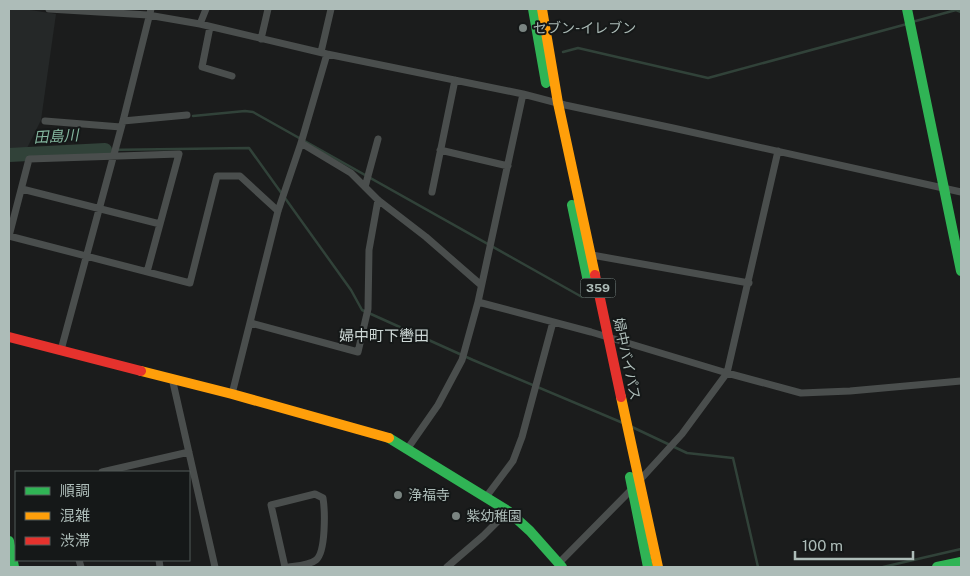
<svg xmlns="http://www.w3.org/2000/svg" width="970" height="576" viewBox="0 0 970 576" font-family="'Public Sans','Noto Sans JP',sans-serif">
  <rect width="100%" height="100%" fill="#1b1c1c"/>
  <path fill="#252828" d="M9 9H24L56 14 41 120 27 148 9 150Z"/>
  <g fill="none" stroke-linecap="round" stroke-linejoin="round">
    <path stroke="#314239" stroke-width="2.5" d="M912 22 956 10 961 12
      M563 52 578 48 708 78 907 24
      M193 116 245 111 253 112 582 297
      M105 150 249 148 351 290 362 310 473 360 623 423
      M632 427 687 453 733 458 758 567
      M883 567 961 549"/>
    <path stroke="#314239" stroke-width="14" d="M9 155 105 150"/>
    <path stroke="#4a4e4d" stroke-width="7" d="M49 9 148 15 200 24 327 54 523 94 565 105 673 128 961 192
      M200 24 206 9
      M210 27 202 67 232 76
      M261 39 268 9
      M321 52 331 9
      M45 121 121 127
      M123 121 187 115
      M301 143 351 173 378 200 426 237 481 285
      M440 150 508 166
      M365 187 378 139
      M22 189 160 224
      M432 192 455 80
      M592 255 749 283
      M147 272 179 154 29 159 9 236 190 283 217 176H240L278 211
      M478 302 591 332 727 373 801 393 850 391 961 381
      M251 323 358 352 368 309 369 250 378 200
      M61 350 123 121 151 9
      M172 378 215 567
      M232 394 278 211 301 143 327 54
      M408 448 438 405 462 360 478 302 523 94
      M102 472 189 452
      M639 481 682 434 727 373 778 151
      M486 497 513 461 522 437 553 322
      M79 560 81 567
      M159 560 160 567
      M559 563 632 489
      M285 567 271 505 315 494 323 498C325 511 326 552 316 560 310 565 296 566 289 567
      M447 567 483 536 508 511"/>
    <path stroke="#30b455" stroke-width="10" d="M533 9 546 83
      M907 9 961 271
      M572 205 590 291
      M389 438 508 511 530 531 562 567
      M630 477 648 567
      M9 541 14 567
      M937 567 961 562"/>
    <path stroke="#ff9f0a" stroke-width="10" d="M542 9 558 103 595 275
      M141 371 232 394 389 438
      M621 397 658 567"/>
    <path stroke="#e5322d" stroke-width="10" d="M595 275 621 397
      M9 337 141 371"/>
  </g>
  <g fill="#7a8481" stroke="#151818" stroke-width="2">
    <circle cx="523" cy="28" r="5"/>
    <circle cx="398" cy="495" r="5"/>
    <circle cx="456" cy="516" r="5"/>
  </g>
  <g text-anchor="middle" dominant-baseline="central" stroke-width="4" stroke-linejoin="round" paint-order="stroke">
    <rect fill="#151818" stroke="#7f8b88" stroke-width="1" x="580.5" y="278.5" width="35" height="19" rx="4"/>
    <g font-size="12" font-weight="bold" fill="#adbcb8">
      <text x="598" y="288">359</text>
    </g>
    <g font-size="14" fill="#adbcb8" stroke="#151818" text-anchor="start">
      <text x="533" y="28">セブン-イレブン</text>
      <text x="408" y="495">浄福寺</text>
      <text x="466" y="516">紫幼稚園</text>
    </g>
    <g font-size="14" fill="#adbcb8" stroke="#151818">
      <text transform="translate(627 359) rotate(78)">婦中バイパス</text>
    </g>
    <g font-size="15" font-style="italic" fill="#84b79f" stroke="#151818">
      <text transform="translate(56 136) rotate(-3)">田島川</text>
    </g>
    <g font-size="15" fill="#ced8d6" stroke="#151818">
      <text x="384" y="335">婦中町下轡田</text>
    </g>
  </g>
  <rect width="970" height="576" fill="none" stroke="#adbcb8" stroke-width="20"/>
  <rect x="15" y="471" width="175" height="90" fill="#151818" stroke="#525a58"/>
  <rect x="25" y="487" width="25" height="8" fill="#30b455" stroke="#525a58"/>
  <text x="60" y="496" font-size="15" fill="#adbcb8">順調</text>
  <rect x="25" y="512" width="25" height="8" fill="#ff9f0a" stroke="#525a58"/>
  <text x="60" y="521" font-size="15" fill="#adbcb8">混雑</text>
  <rect x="25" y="537" width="25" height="8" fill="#e5322d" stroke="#525a58"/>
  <text x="60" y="546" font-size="15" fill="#adbcb8">渋滞</text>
  <path d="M795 551v8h118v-8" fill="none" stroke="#adbcb8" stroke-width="2.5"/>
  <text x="802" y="551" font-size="15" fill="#adbcb8" stroke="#151818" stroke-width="4" paint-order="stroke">100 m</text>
</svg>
